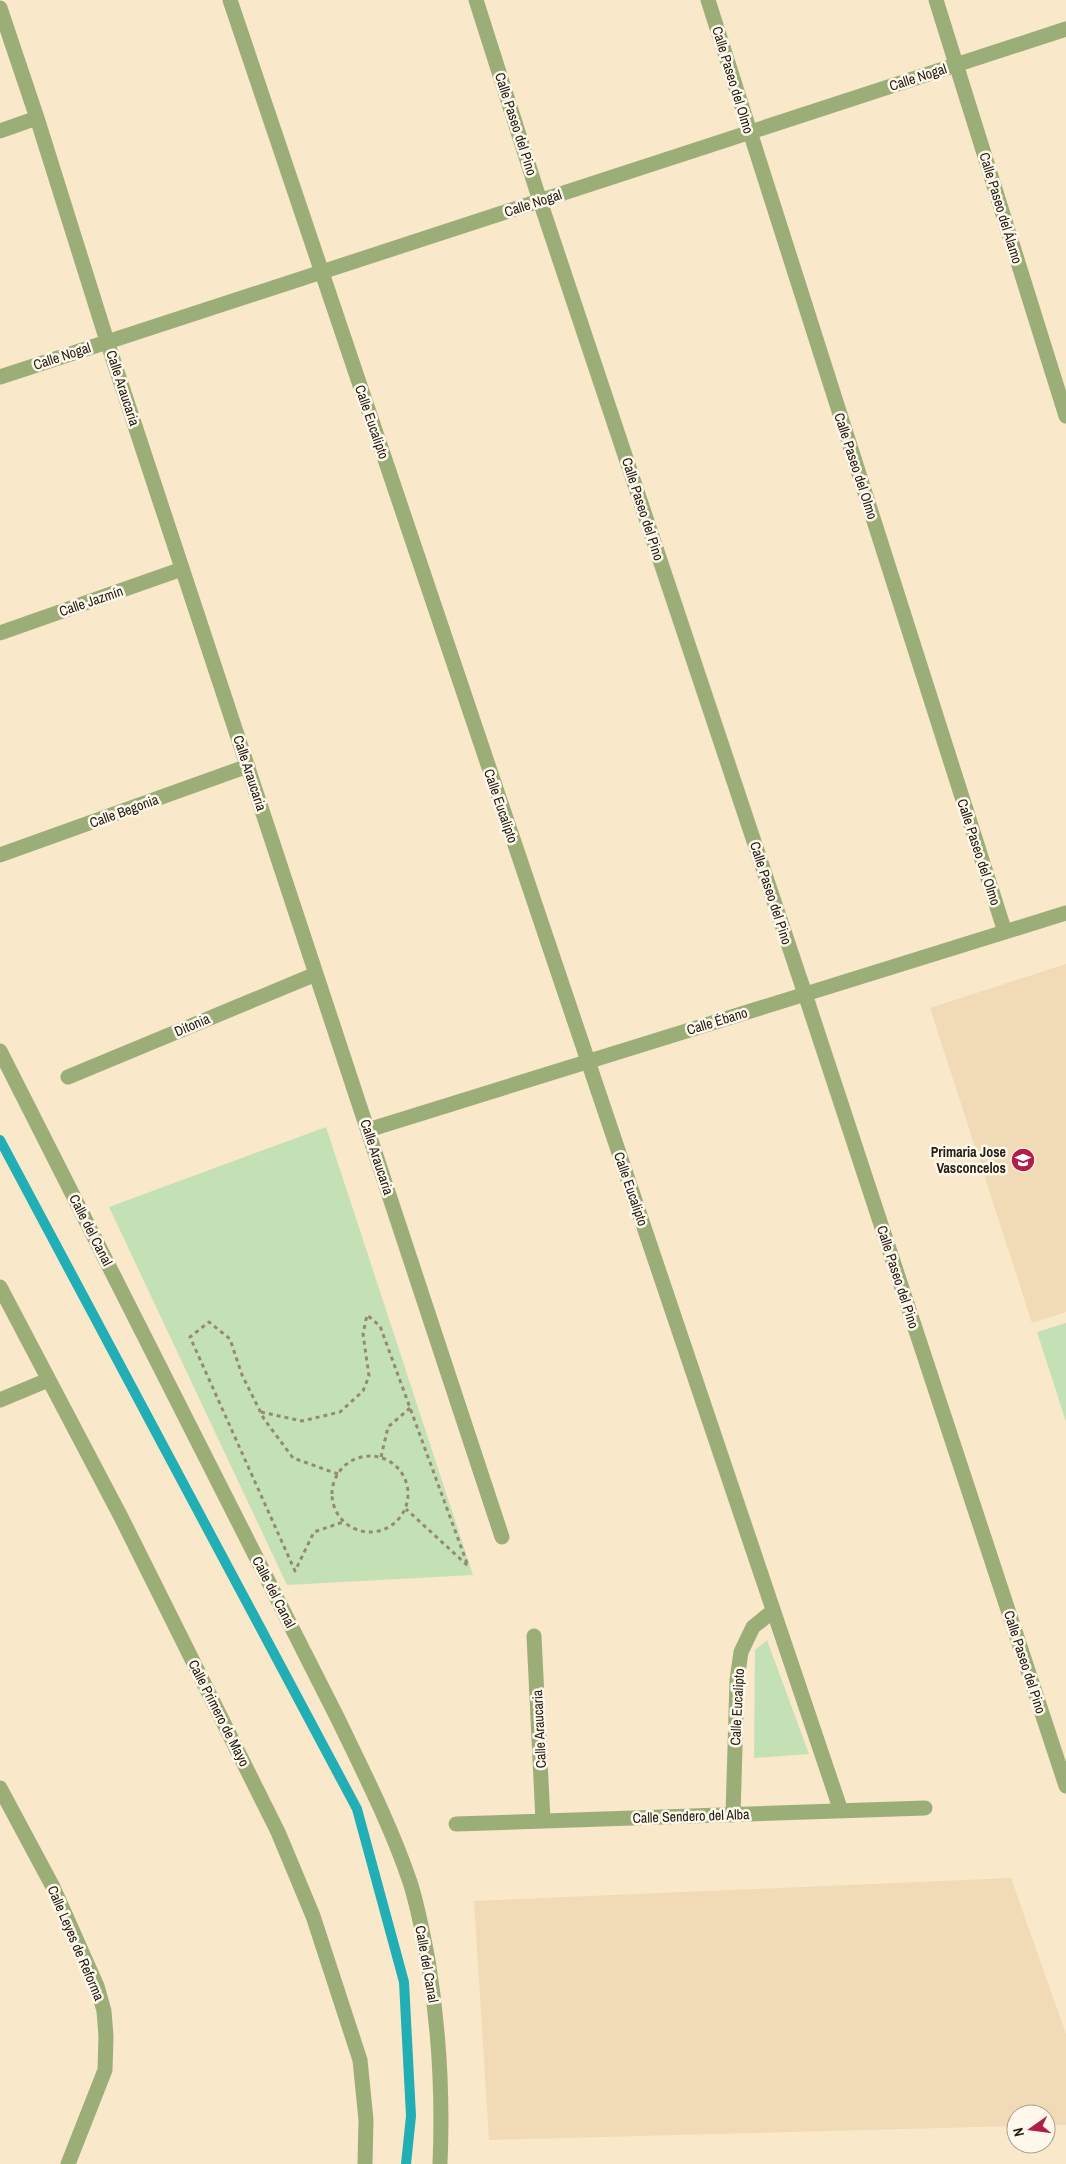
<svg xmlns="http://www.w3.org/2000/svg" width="1066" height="2164" viewBox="0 0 1066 2164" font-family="'Archivo Narrow',sans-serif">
  <rect width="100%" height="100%" fill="#fae8ca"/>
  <path fill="#f1dbb6" d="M1066 964V1312L1032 1323 930 1008Z
    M1011 1878 1066 2034V2125H1046V2114H1016V2126L489 2140 474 1901Z"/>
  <path fill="#c4e1b6" d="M326 1127 473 1575 287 1585 109 1207Z
    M1066 1323V1422L1037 1332Z
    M767 1640 809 1754 754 1758 755 1650Z"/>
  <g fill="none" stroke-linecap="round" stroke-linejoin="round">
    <path stroke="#21aeb5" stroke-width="10" d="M0 1140 357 1809 404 1982 411 2116 406 2164"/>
    <path stroke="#958973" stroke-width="3" stroke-dasharray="4 4" stroke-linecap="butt" d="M261 1412 302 1421 340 1412 363 1391 369 1376 363 1334 367 1315 380 1326 468 1566 406 1509
      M332 1494a38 38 0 1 1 76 0a38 38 0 1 1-76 0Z
      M381 1457 388 1427 410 1408
      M338 1474 293 1458 264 1419 242 1375 230 1339 209 1322 190 1337 295 1571 314 1532 343 1522"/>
    <path stroke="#9cae78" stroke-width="15" d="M230 0 841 1811
      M476 0 540 201 805 994 1066 1786
      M708 0 1005 932
      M936 0 1066 416
      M0 8 37 118 107 341 502 1537
      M0 131 37 118
      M0 377 1066 29
      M0 633 182 569
      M0 855 248 766
      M0 1051 338 1719C364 1773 391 1826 410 1882 418 1907 423 1934 428 1960 439 2028 443 2096 440 2164
      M68 1077 316 974
      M368 1130 1066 913
      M0 1287 121 1517 278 1832 313 1916 360 2060 366 2120 365 2164
      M0 1400 48 1380
      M534 1636 543 1821
      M0 1788 53 1887 97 1986 104 2011 106 2036 105 2070 68 2164
      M733 1815 737 1680 741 1652 753 1627 773 1611
      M456 1824 925 1808"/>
  </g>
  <defs>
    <g id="school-disc" transform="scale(1.25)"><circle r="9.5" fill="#b01e4b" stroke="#fef7eb"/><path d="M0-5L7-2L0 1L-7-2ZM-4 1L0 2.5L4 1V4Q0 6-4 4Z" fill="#fff"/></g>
  </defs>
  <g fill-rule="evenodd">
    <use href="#school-disc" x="1023" y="1160"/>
  </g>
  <g text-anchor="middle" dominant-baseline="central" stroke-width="5" stroke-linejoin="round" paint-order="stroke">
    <g font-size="14" fill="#262014" stroke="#fef7eb">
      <text transform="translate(918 77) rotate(-18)">Calle Nogal</text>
      <text transform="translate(733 80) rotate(73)">Calle Paseo del Olmo</text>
      <text transform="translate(516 124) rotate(72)">Calle Paseo del Pino</text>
      <text transform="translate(533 203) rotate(-18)">Calle Nogal</text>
      <text transform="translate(1001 208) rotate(73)">Calle Paseo del Álamo</text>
      <text transform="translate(62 356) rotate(-18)">Calle Nogal</text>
      <text transform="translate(123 388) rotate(72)">Calle Araucaria</text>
      <text transform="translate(372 422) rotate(71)">Calle Eucalipto</text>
      <text transform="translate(856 466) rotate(72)">Calle Paseo del Olmo</text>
      <text transform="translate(643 509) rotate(72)">Calle Paseo del Pino</text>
      <text transform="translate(91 601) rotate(-19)">Calle Jazmín</text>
      <text transform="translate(250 773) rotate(72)">Calle Araucaria</text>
      <text transform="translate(501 806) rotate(71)">Calle Eucalipto</text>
      <text transform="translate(124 811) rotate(-20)">Calle Begonia</text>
      <text transform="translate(979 852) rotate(72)">Calle Paseo del Olmo</text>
      <text transform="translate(771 893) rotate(72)">Calle Paseo del Pino</text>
      <text transform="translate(717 1021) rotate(-17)">Calle Ébano</text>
      <text transform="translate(192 1025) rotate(-23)">Ditonia</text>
      <text transform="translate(377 1157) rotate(72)">Calle Araucaria</text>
      <text transform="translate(631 1189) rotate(71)">Calle Eucalipto</text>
      <text transform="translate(91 1230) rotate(63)">Calle del Canal</text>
      <text transform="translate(898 1277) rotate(72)">Calle Paseo del Pino</text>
      <text transform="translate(274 1592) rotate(63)">Calle del Canal</text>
      <text transform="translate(1025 1662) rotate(72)">Calle Paseo del Pino</text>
      <text transform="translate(737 1707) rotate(-87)">Calle Eucalipto</text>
      <text transform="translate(219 1713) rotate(63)">Calle Primero de Mayo</text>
      <text transform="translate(539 1729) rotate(-93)">Calle Araucaria</text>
      <text transform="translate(691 1816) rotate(-2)">Calle Sendero del Alba</text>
      <text transform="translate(76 1943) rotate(67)">Calle Leyes de Reforma</text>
      <text transform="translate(427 1964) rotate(80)">Calle del Canal</text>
    </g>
    <g font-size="14" font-weight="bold" fill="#262014" stroke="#fef7eb" text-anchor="end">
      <text x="1006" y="1152">Primaria Jose<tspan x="1006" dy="16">Vasconcelos</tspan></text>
    </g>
  </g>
  <g transform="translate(1031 2129) rotate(256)"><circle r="24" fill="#fef7eb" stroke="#a8a195"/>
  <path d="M0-4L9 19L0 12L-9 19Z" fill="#b01e4b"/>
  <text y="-8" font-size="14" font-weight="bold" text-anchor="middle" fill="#262014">N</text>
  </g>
</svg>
